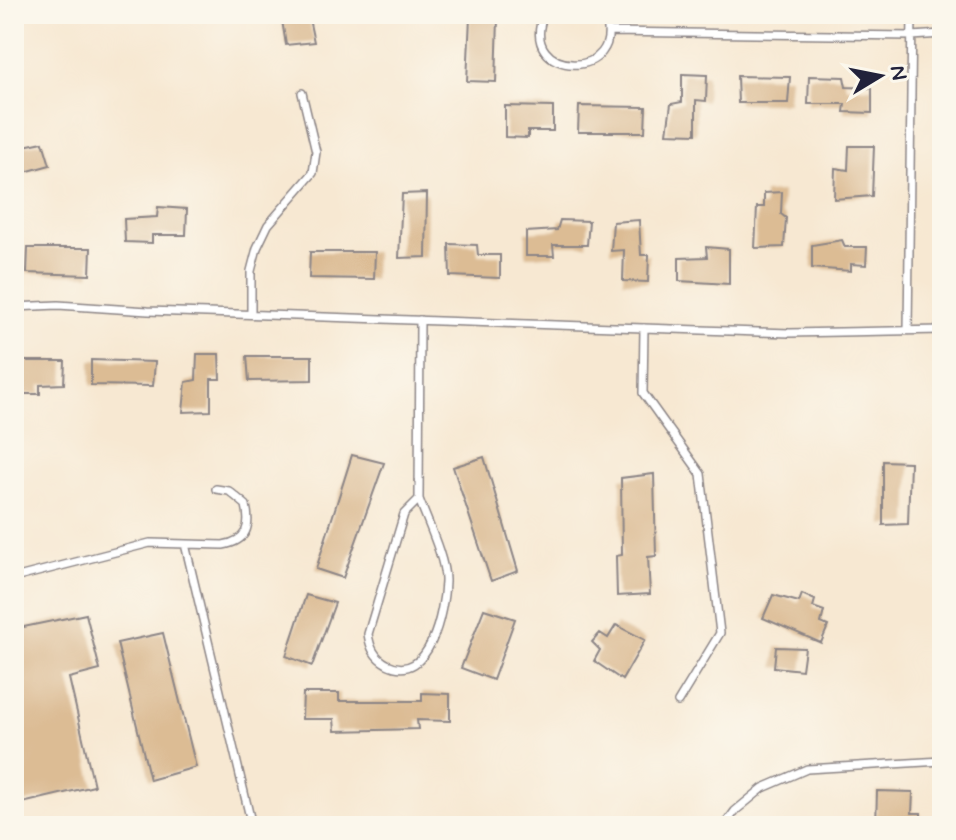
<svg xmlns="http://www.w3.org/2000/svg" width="956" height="840" viewBox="0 0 956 840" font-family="Mynerve,sans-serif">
  <rect width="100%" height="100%" fill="#fbf7ec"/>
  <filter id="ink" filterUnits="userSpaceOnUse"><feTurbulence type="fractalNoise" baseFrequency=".0125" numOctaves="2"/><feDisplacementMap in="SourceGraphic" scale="16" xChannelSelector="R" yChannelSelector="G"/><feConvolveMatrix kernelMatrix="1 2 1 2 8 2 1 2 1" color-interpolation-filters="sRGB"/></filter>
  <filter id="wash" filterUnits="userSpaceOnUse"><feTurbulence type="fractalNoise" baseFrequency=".006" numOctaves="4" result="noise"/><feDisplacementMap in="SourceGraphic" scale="32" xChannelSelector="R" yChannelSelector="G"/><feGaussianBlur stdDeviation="1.8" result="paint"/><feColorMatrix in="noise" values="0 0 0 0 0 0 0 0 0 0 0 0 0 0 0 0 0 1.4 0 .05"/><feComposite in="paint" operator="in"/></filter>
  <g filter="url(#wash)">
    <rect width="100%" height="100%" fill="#f7e8d2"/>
    <g id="blocks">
      <path fill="#dcbc94" d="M281 14H308L314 42 286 45Z
        M470 17 498 18 496 82 467 81Z
        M682 74 707 75 706 101 696 100V134L667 133 671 104 682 102Z
        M737 76 790 77 788 103H738Z
        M809 76 844 77 846 87 872 88V113L844 112 845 104H808Z
        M505 106 553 107V131H528V138L505 137Z
        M579 106 646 107 645 132H578Z
        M43 142 50 165 14 175V148Z
        M849 146H874L872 196 834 199 835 168 848 170Z
        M782 192 781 214 786 218 784 247 755 248 757 207H764V193Z
        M427 193 426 257 399 258 402 194Z
        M158 207 187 209 186 235H152V243L125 242 124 219 157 217Z
        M560 220 589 221 587 245H553L554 256H526V232L557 230Z
        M639 220 641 255H649L648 282 623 281 624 250 611 251 613 222Z
        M842 240 845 247H867L866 265 851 264V271L812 268V245Z
        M449 244 477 245 478 255H500V278L450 276Z
        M706 247 729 249V284L679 281V258L707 257Z
        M28 248H91L90 275 27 273Z
        M310 252H375L374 279 309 278Z
        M197 354H219L220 379H211V411L183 412 186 382 196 380Z
        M247 356H312V380L249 381Z
        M91 360 155 362 153 386 91 385Z
        M14 361H65L64 384 40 385V394H14Z
        M352 455 384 463 343 578 316 569Z
        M484 457 518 571 491 581 453 467Z
        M883 461 910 462 908 524 883 525Z
        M654 474 656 556 648 557 650 594 617 596 616 556 622 555 621 478Z
        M802 594 815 600 813 607 824 611 821 623 828 626 821 643 763 618 773 595 799 602Z
        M306 595 335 603 312 666 286 656Z
        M484 609 515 619 493 680 461 668Z
        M86 614 100 670 69 678 94 786 14 805V629Z
        M616 625 645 640 622 680 594 661 600 650 592 642 600 633 608 638Z
        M163 633 196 767 150 780 117 643Z
        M776 647 805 648 802 670 774 667Z
        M303 693H339V701H422V693L450 694V721L417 720 418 729 335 731 334 719H302Z
        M877 791 913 792 912 813H921V826H876Z"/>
    </g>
  </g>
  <g filter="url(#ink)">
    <use href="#blocks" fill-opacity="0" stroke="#8c8586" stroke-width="2"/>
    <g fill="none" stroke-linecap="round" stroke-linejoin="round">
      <g stroke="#8c8586" stroke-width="10">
        <path id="service" d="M544 14C516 80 631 82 604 14
          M609 32 912 36 942 34
          M14 307 58 305 148 311 790 333 942 330
          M251 314V271L257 248 268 225 313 173 316 152 302 93
          M644 328 643 393 701 474 720 633 678 702
          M908 330 912 14
          M419 499C427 521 446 560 445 582 444 610 430 685 387 664 374 657 370 647 368 634L404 514 419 499 420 320
          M185 544 252 826
          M14 578 150 543 223 545C247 541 251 527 246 505L229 491 216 489
          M724 826 735 811 763 788 807 769 942 761"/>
      </g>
      <use href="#service" stroke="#fff" stroke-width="7"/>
    </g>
  </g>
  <rect width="956" height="840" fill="none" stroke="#fbf7ec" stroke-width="48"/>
  <g transform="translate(880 76) rotate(80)" stroke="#fbf7ec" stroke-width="6" paint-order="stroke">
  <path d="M0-6L14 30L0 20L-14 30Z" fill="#22223b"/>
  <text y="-12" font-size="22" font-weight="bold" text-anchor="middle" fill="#22223b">N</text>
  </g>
</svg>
